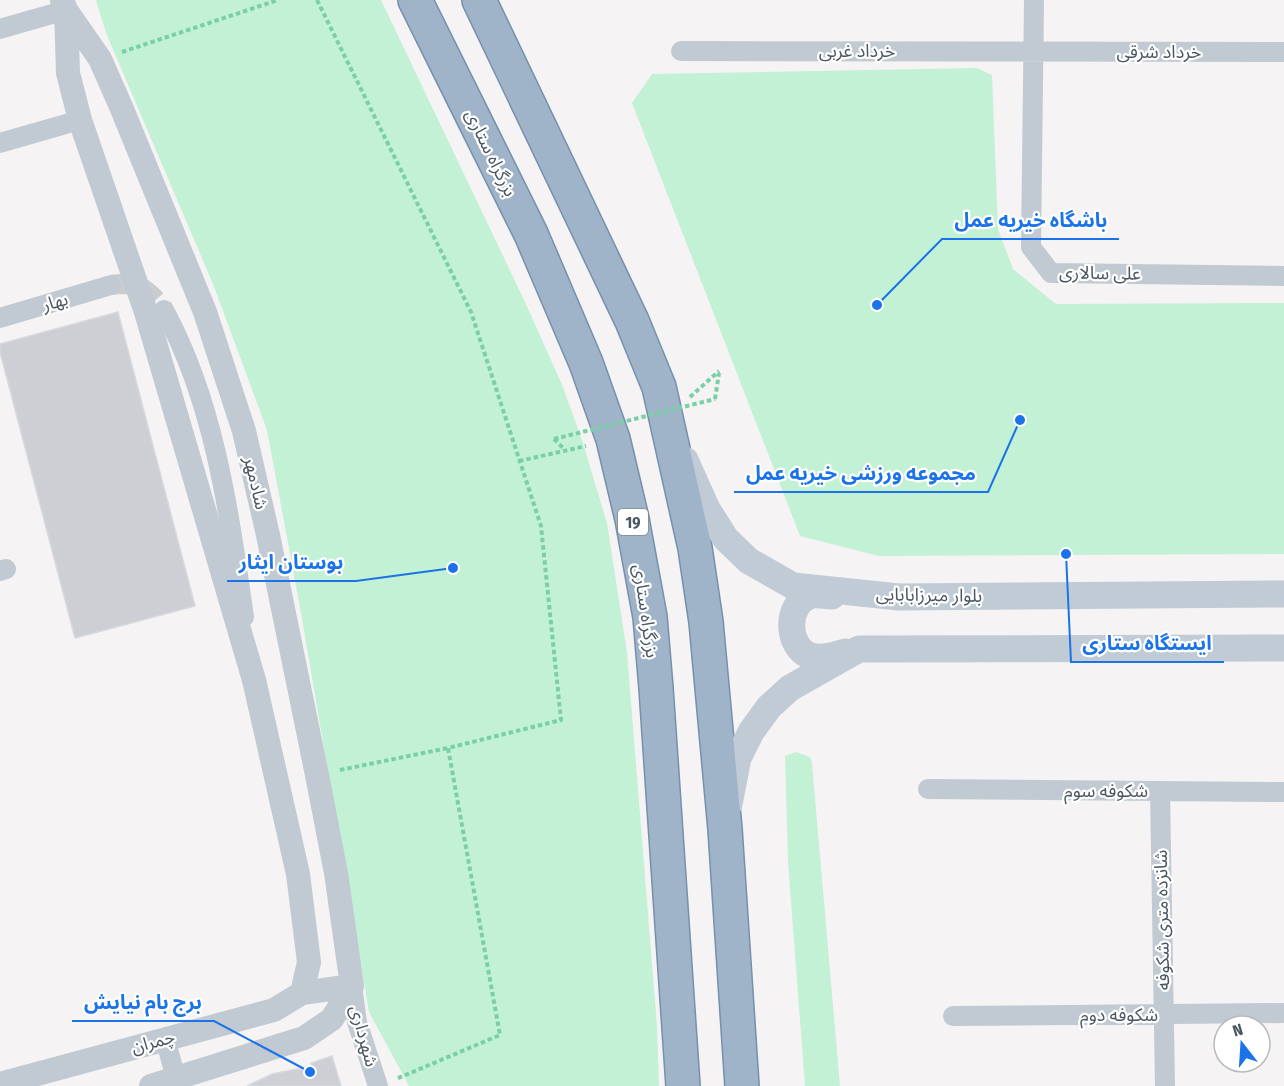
<svg xmlns="http://www.w3.org/2000/svg" width="1284" height="1086" viewBox="0 0 1284 1086" font-family="'Fira Sans Condensed','Noto Sans Arabic',sans-serif">
  <rect width="100%" height="100%" fill="#f5f3f3"/>
  <path fill="#c3f1d5" d="M96 0H381L525 302 563 387 582 440 607 523 627 652 657 1026 659 1086H409L369 1012 301 613 267 430 213 284 106 33Z
    M977 68 992 75 998 229 1013 269 1056 304 1284 303V554L879 556 800 536 632 103 652 74Z
    M796 752 810 757 812 763 840 1086H805L788 862 785 756Z"/>
  <path fill="#cdcfd5" stroke="#d7d9de" stroke-width="1.5" d="M118 312 195 606 75 638 0 352V344Z
    M332 1056 341 1086H247L272 1074 297 1069 313 1070 311 1063Z"/>
  <g fill="none" stroke-linecap="round" stroke-linejoin="round">
    <path stroke="#caccce" stroke-width="20" stroke-dasharray="20 10" stroke-linecap="butt" d="M111 285C138 281 148 289 164 310"/>
    <g stroke="#7690ad" stroke-width="36">
      <path id="trunk" d="M415 0 531 234 586 363 613 439 632 519 650 617 656 688 683 1086
        M479 0 632 321 659 387 666 418 695 548 706 622 725 829 742 1086"/>
    </g>
    <path stroke="#7ad0a6" stroke-width="4" stroke-dasharray="4.5 3" stroke-linecap="butt" d="M317 0 471 312 541 526 561 720 448 748 500 1035 396 1079
      M122 52 278 0
      M690 397 719 371
      M715 399 719 373
      M554 439 566 451
      M519 461 586 446
      M340 770 448 748"/>
    <path stroke="#c1cad2" stroke-width="20" d="M1034 0 1031 247 1051 273 1284 276
      M0 29 66 10
      M681 51 1284 52
      M0 143 80 120
      M164 310C215 404 229 513 244 617
      M0 318 111 285
      M0 571 6 569
      M928 789 1284 792
      M1160 791 1165 1086
      M352 986 357 1022 378 1086
      M953 1016 1284 1013
      M165 1038 178 1086"/>
    <path stroke="#c1cad2" stroke-width="24" d="M62 0 66 10 100 59 122 109 205 312 244 431 268 535 317 775 336 873 352 986
      M66 10 68 73 80 120 146 312 254 680 298 874 309 962 302 993
      M0 1084 274 1010 302 993 352 986
      M151 1086 304 1038 332 1019 352 986"/>
    <path stroke="#c1cbd6" stroke-width="27" d="M685 460 707 509 726 539 749 561 793 586 899 597 1284 594
      M832 596C826 596 819 594 813 595 782 601 786 657 818 657 827 658 837 654 846 652
      M729 804 738 758 751 732 769 707 790 688 859 649 1284 648"/>
    <use href="#trunk" stroke="#9fb4c9" stroke-width="33"/>
    <path stroke="#7ad0a6" stroke-width="4" stroke-dasharray="4.5 3" stroke-linecap="butt" d="M554 439 715 399"/>
  </g>
  <g text-anchor="middle" dominant-baseline="central" stroke-width="4.5" stroke-linejoin="round" paint-order="stroke">
    <rect fill="#fff" stroke="#808990" stroke-width="1.5" x="618" y="509" width="30" height="26" rx="4.5"/>
    <g font-size="16" font-weight="bold" fill="#4a5661">
      <text x="633" y="522">19</text>
    </g>
    <g font-size="18" fill="#4a5661" stroke="#fff">
      <text x="857" y="51">خرداد غربی</text>
      <text x="1159" y="52">خرداد شرقی</text>
      <text transform="translate(491 153) rotate(64)">بزرگراه ستاری</text>
      <text transform="translate(1100 273) rotate(1)">علی سالاری</text>
      <text transform="translate(55 302) rotate(-16)">بهار</text>
      <text transform="translate(256 483) rotate(77)">شادمهر</text>
      <text transform="translate(929 595) rotate(1)">بلوار میرزابابایی</text>
      <text transform="translate(646 611) rotate(82)">بزرگراه ستاری</text>
      <text x="1106" y="791">شکوفه سوم</text>
      <text transform="translate(1162 920) rotate(-91)">شانزده متری شکوفه</text>
      <text x="1119" y="1015">شکوفه دوم</text>
      <text transform="translate(364 1036) rotate(75)">شهرداری</text>
      <text transform="translate(153 1042) rotate(-15)">چمران</text>
    </g>
  </g>
  <path fill="none" stroke="#1a73e8" stroke-width="2" d="M877 305L942 239H1119M1020 420L988 492H734M453 568L356 581H227M1066 554L1071 662H1224M310 1072L214 1021H72"/>
  <g fill="#1a73e8" stroke="#fff" stroke-width="2">
    <circle cx="877" cy="305" r="6"/>
    <circle cx="1020" cy="420" r="6"/>
    <circle cx="453" cy="568" r="6"/>
    <circle cx="1066" cy="554" r="6"/>
    <circle cx="310" cy="1072" r="6"/>
  </g>
  <g font-size="20" text-anchor="middle" font-weight="bold" fill="#1a73e8" stroke="#fff" stroke-width="4.5" stroke-linejoin="round" paint-order="stroke">
    <text x="1031" y="227">باشگاه خیریه عمل</text>
    <text x="861" y="480">مجموعه ورزشی خیریه عمل</text>
    <text x="291" y="569">بوستان ایثار</text>
    <text x="1147" y="650">ایستگاه ستاری</text>
    <text x="143" y="1009">برج بام نیایش</text>
  </g>
  <g transform="translate(1242 1044) rotate(343)"><circle r="28" fill="#ffffff" stroke="#b7bbc0" stroke-width="1.5"/>
  <path d="M0-4.5L10 22L0 15L-10 22Z" fill="#1a73e8"/>
  <text y="-9" font-size="16" font-weight="bold" text-anchor="middle" fill="#4a5661">N</text>
  </g>
</svg>
